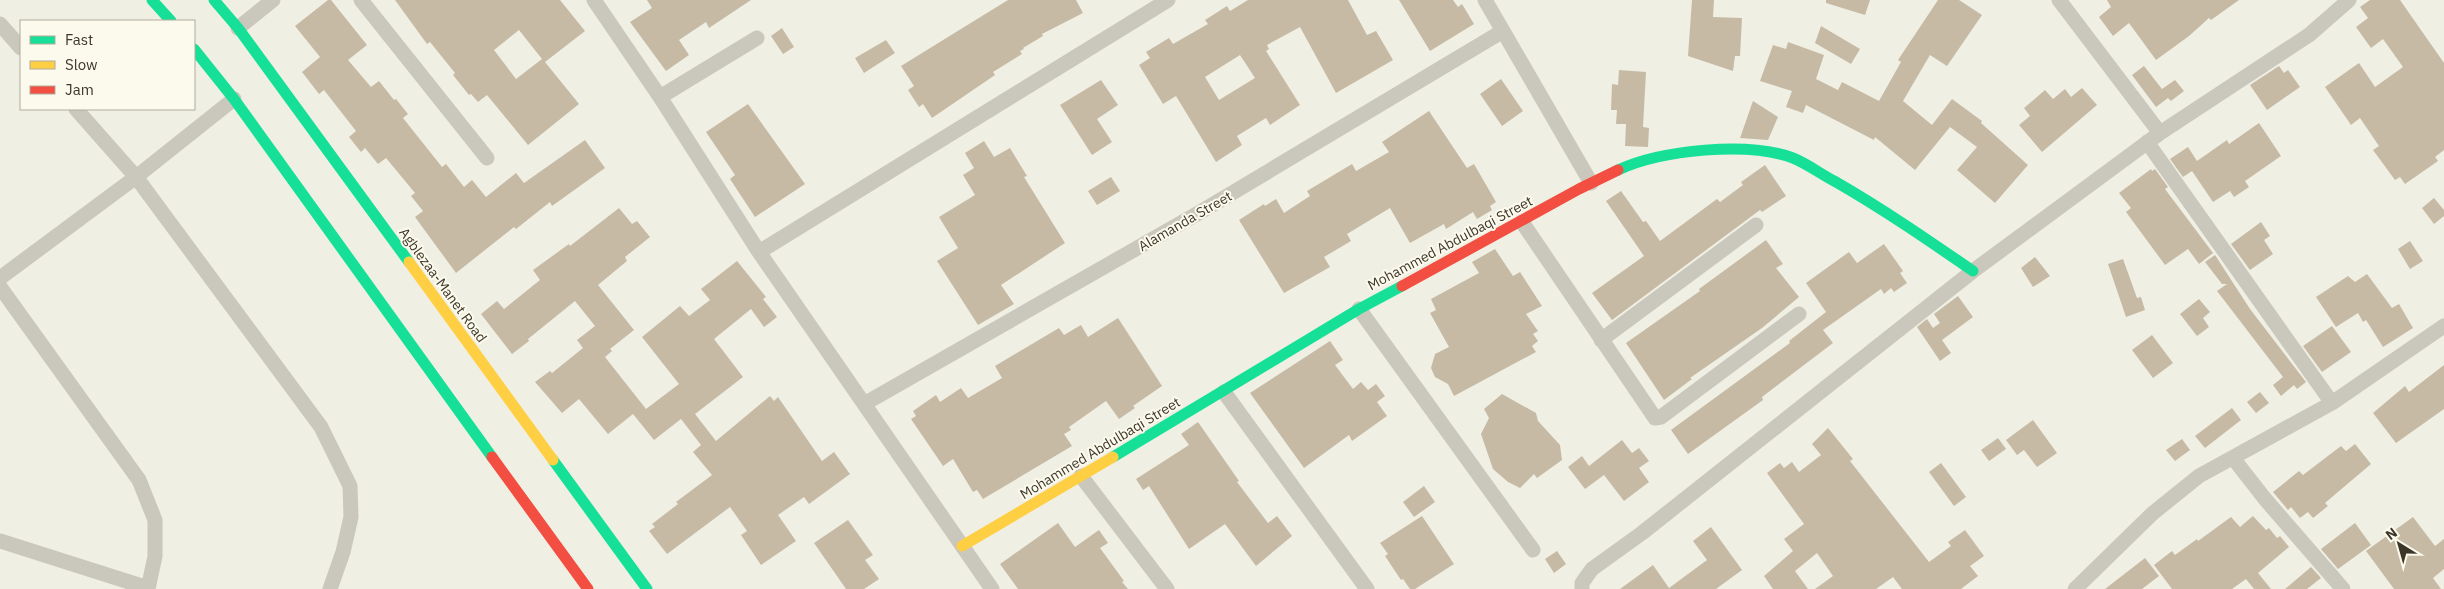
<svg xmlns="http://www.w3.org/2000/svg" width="2444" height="589" viewBox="0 0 2444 589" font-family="'IBM Plex Sans',sans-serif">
  <rect width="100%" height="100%" fill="#f0efe4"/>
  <path fill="#c6baa4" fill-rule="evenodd" d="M328 0H331L367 45 348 60 371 87 379 81 394 100 396 99 408 114 403 118 442 167 446 164 464 187 472 180 486 197 516 173 524 183 585 140 605 168 552 206 550 202 516 229 514 227 456 273 415 217 423 211 411 196 415 193 386 158 378 164 365 148 361 152 349 137 356 131 324 90 319 94 302 72 320 57 295 26Z
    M395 0H560L585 31 545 62 579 104 528 145 487 95 478 102 471 94 469 95 453 75 455 73 430 42 427 44ZM519 30 542 59 516 79 494 50Z
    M647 0H751L709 28 706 22 679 40 689 55 666 71 630 22 652 8Z
    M1008 0H1076L1083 13 1042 34 1043 36 1023 48 1024 49 1020 51 1022 54 993 72 995 75 932 118 923 104 919 107 908 90 914 86 901 66Z
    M1248 0H1348L1367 35 1376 31 1393 60 1336 93 1300 27 1267 45 1269 49 1266 51 1300 105 1270 125 1266 118 1237 136 1242 145 1216 162 1176 96 1163 104 1139 65 1150 58 1146 52 1169 38 1173 44 1208 24 1205 20 1227 6 1230 11ZM1240 55 1255 78 1219 100 1205 77Z
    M1399 0H1453L1458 7 1462 4 1474 24 1430 51Z
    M1692 0H1714L1713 17 1742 18 1740 56H1735L1733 71 1688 56Z
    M1826 0H1870L1865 15 1826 3Z
    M1938 0H1959L1982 15 1947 66 1930 55 1903 101 1932 125 1952 99 1982 121 1981 123 2028 165 1995 203 1957 170 1977 147 1950 127 1915 170 1875 137 1874 140 1806 105 1803 113 1786 107 1792 91 1760 81 1773 45 1786 49 1788 42 1824 55 1816 79 1838 90 1842 82 1879 101 1901 62 1898 60Z
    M2107 0H2239L2211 20 2209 18 2189 36 2156 60 2129 23 2113 36 2099 17 2111 7Z
    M2370 0H2400L2444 63V150L2435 157 2438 161 2405 184 2400 177 2395 180 2373 150 2379 146 2360 118 2351 125 2325 87 2359 63 2375 87 2403 67 2383 39 2371 48 2356 27 2368 18 2360 7Z
    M1821 26 1860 49 1851 64 1815 43Z
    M782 28 794 47 783 54 771 36Z
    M886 40 895 53 864 73 855 58Z
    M2144 66 2162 89 2175 80 2184 91 2171 101 2168 98 2156 107 2132 75Z
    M2279 66 2284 73 2288 70 2300 87 2267 110 2250 85Z
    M1619 70 1646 72 1643 127 1649 128 1648 147 1625 146 1626 124H1616L1617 110H1611L1612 84 1618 85Z
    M1501 79 1523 111 1502 126 1480 94Z
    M1101 80 1118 105 1097 119 1112 142 1092 155 1060 105Z
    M2082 88 2097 105 2042 152 2019 125 2030 116 2024 108 2045 90 2053 99 2065 89 2071 97Z
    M1753 101 1778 117 1768 140 1740 138Z
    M748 104 805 184 755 217 730 179 735 175 706 132Z
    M1429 111 1467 168 1474 164 1496 202 1490 206 1492 210 1477 219 1473 212 1446 229 1444 224 1410 243 1390 208 1347 234 1351 241 1324 257 1330 267 1284 293 1239 220 1264 204 1265 206 1276 199 1284 213 1310 196 1307 191 1352 164 1356 171 1389 152 1382 142Z
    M2259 123 2281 156 2245 181 2249 187 2234 197 2230 191 2213 202 2192 171 2183 177 2170 159 2188 147 2197 161 2227 140 2229 144Z
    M984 141 994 157 1010 148 1027 176 1024 177 1065 243 1001 285 1014 304 978 325 937 261 958 248 939 217 975 195 963 175 974 168 965 153Z
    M1765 165 1786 196 1762 212 1760 210 1612 320 1592 293 1644 256 1606 201 1621 191 1643 222 1646 221 1660 241 1717 199 1720 202 1743 185 1741 182Z
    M2151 169 2152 171 2155 169 2168 187 2165 189 2213 253 2199 264 2188 249 2165 265 2126 212 2131 208 2119 193Z
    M1111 177 1120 191 1097 205 1088 191Z
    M2434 198 2444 210V216L2434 224 2422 208Z
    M619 208 632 224 637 221 650 237 625 257 627 261 598 285 634 330 610 349 612 351 605 357 646 409 679 384 642 337 680 306 689 316 710 300 701 289 737 261 766 297 763 299 777 317 764 327 751 309 714 339 743 377 695 414 716 441 770 396 774 401 778 397 822 461 834 452 850 474 809 504 804 497 778 515 796 541 761 565 741 535 747 531 730 507 667 554 649 531 655 527 652 524 678 504 676 502 712 475 693 452 701 445 681 419 654 440 633 414 608 434 579 399 562 413 535 382 550 371 552 373 583 348 577 340 595 326 575 301 528 339 529 341 512 354 481 314 497 301 504 309 540 280 533 270 569 244 570 246Z
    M2261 222 2270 236 2264 240 2273 254 2250 270 2231 244Z
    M1766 240 1783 264 1776 268 1799 297 1762 328 1690 378 1692 379 1664 400 1626 343 1700 291 1699 289Z
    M2410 241 2423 261 2410 269 2398 249Z
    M1884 244 1903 271 1900 273 1907 283 1894 292 1891 288 1884 294 1881 289 1823 330 1833 343 1762 397 1763 400 1688 454 1671 430 1790 343 1789 341 1826 312 1806 283 1849 252 1857 263Z
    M1495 249 1513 276 1520 272 1542 306 1526 314 1538 331 1533 334 1538 341 1532 346 1536 352 1454 396 1448 384 1435 377 1431 368 1435 354 1449 347 1430 313 1436 310 1431 299 1479 273 1472 262Z
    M2215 255 2250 309 2306 382 2297 389 2294 385 2281 396 2273 385 2283 377 2217 291 2227 284H2222L2205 262Z
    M2035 257 2050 276 2033 287 2021 268Z
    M2123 259 2137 298 2141 297 2145 310 2126 317 2108 264Z
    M2367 274 2392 308 2399 304 2413 328 2383 347 2366 320 2363 322 2358 313 2336 327 2316 297 2348 276 2355 282Z
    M1958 296 1973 317 1942 340 1951 353 1940 361 1917 327 1927 319 1933 328 1940 323 1934 314Z
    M2199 299 2210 312 2203 318 2209 327 2197 336 2180 314Z
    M1118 318 1162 386 1133 406 1135 408 1119 419 1106 401 1069 427 1071 430 1064 434 1072 446 983 499 977 490 973 492 953 459 943 466 911 419 916 416 913 411 936 395 940 402 961 388 968 398 1002 378 995 366 1059 328 1064 335 1081 325 1088 337Z
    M2332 326 2351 352 2322 372 2303 346Z
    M2152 335 2173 363 2153 378 2132 350Z
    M1330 341 1343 360 1335 365 1353 389 1361 382 1368 390 1376 384 1385 396 1377 402 1387 416 1352 441 1349 435 1304 468 1250 393Z
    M2444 365V409L2396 443 2373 413 2405 386 2409 392Z
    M2260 392 2269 403 2256 413 2247 402Z
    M1502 394 1536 413 1538 421 1560 445 1562 460 1537 478 1534 474 1520 488 1508 482 1493 469 1481 434 1489 418 1484 409Z
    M2232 408 2241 420 2205 448 2195 436Z
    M2033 420 2057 453 2037 467 2024 450 2017 455 2006 440Z
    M1198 422 1239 481 1237 482 1268 523 1277 516 1292 536 1256 566 1225 524 1189 549 1149 486 1143 490 1136 479 1189 445 1181 434Z
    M1828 428 1853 459 1850 461 1929 562 1951 546 1948 542 1965 530 1984 556 1970 566 1978 576 1961 589H1902L1893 577 1876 589H1815L1833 576 1817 553 1795 571 1808 589H1773L1764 576 1793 551 1784 539 1804 524 1767 473 1780 463 1784 468 1792 462 1799 472 1821 455 1812 444Z
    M1998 438 2006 449 1989 461 1981 450Z
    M2182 439 2190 450 2175 461 2166 450Z
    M1622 440 1632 453 1639 448 1649 461 1639 468 1649 482 1624 501 1604 475 1585 489 1568 467 1582 456 1589 466Z
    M2355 444 2371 464 2325 503 2328 506 2313 518 2308 512 2300 518 2291 507 2288 510 2273 492 2299 471 2303 475 2341 446 2346 451Z
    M1941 463 1966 497 1954 506 1929 472Z
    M1424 486 1435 502 1414 517 1403 502Z
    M1422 516 1454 564 1415 589H1410L1403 579 1401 580 1385 556 1388 554 1380 543Z
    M2253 516 2266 530 2269 528 2277 538 2280 536 2289 547 2258 573 2271 589H2254L2246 579 2232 589H2172L2154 565 2172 551 2175 555 2197 539 2198 541 2231 517 2240 527Z
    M2413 517 2435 546 2444 539V569L2433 578 2441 589H2394L2366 551Z
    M848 520 873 555 865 560 879 579 864 589H846L814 543Z
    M1058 523 1075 547 1099 530 1108 543 1100 548 1124 581 1122 582 1128 589H1018L1000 564Z
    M2355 523 2371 545 2338 569 2321 549Z
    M1711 527 1742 570 1716 589H1620L1653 565 1669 588 1707 560 1693 541Z
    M1557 551 1566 564 1554 573 1545 559Z
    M2145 558 2159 576 2142 589H2105Z
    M2311 567 2321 578 2307 589H2285Z"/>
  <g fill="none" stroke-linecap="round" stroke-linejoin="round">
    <path stroke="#cac7bc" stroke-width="15" d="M361 0 487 158
      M594 0 660 97 759 252 992 589
      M1485 0 1591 183
      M2059 0 2160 133
      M0 24 21 48
      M238 28 273 0
      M660 97 757 38
      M76 109 136 177 321 427 350 486 351 517 343 552 330 589
      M2147 142 2332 403
      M1522 222 1655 418 1661 417 1799 314
      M759 252 1168 0
      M0 278 136 177 234 99
      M0 287 139 480 155 520V556L148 589
      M1359 309 1533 550
      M1601 340 1756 225
      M1224 392 1367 589
      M864 404 1202 211 1503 31
      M2233 458 2265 499 2343 589
      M1081 476 1167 589
      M0 541 148 588
      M1582 589V583L1592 569 1642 533 1973 271 2160 133 2309 35 2349 0
      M2075 589 2153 513 2199 476 2332 403 2444 326"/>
    <path stroke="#16e098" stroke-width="11" d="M152 0 171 21
      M214 0 238 28 409 262
      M194 49 234 99 492 457
      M1618 170C1661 150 1748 141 1793 158 1808 164 1822 175 1836 182 1883 209 1928 240 1973 271
      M1113 457 1359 309 1402 286
      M553 460 647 589"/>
    <path stroke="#ffcf43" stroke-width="11" d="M409 262 553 460
      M962 546 1113 457"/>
    <path stroke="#f24e42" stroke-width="11" d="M1402 286 1579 189 1618 170
      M492 457 588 589"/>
  </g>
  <g text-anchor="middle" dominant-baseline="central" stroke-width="4" stroke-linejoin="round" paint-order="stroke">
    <g font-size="14" fill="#3c3629" stroke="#fcfaec">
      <text transform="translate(1185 221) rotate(-30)">Alamanda Street</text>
      <text transform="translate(1450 243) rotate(-28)">Mohammed Abdulbaqi Street</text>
      <text transform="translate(443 285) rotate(54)">Agblezaa-Manet Road</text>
      <text transform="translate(1100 448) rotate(-31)">Mohammed Abdulbaqi Street</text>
    </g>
  </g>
  <rect x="20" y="20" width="175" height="90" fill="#fcfaec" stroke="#afac9e"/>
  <rect x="30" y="36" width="25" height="8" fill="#16e098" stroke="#afac9e"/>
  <text x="65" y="45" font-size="15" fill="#3c3629">Fast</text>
  <rect x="30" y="61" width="25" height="8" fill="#ffcf43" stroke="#afac9e"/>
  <text x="65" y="70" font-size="15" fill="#3c3629">Slow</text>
  <rect x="30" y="86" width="25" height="8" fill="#f24e42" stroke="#afac9e"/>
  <text x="65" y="95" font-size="15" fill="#3c3629">Jam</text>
  <g transform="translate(2399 544) rotate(323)" stroke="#fcfaec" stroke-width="4" paint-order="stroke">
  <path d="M0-4L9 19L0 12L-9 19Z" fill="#3c3629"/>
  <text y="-8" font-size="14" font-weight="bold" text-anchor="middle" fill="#3c3629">N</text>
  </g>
</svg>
